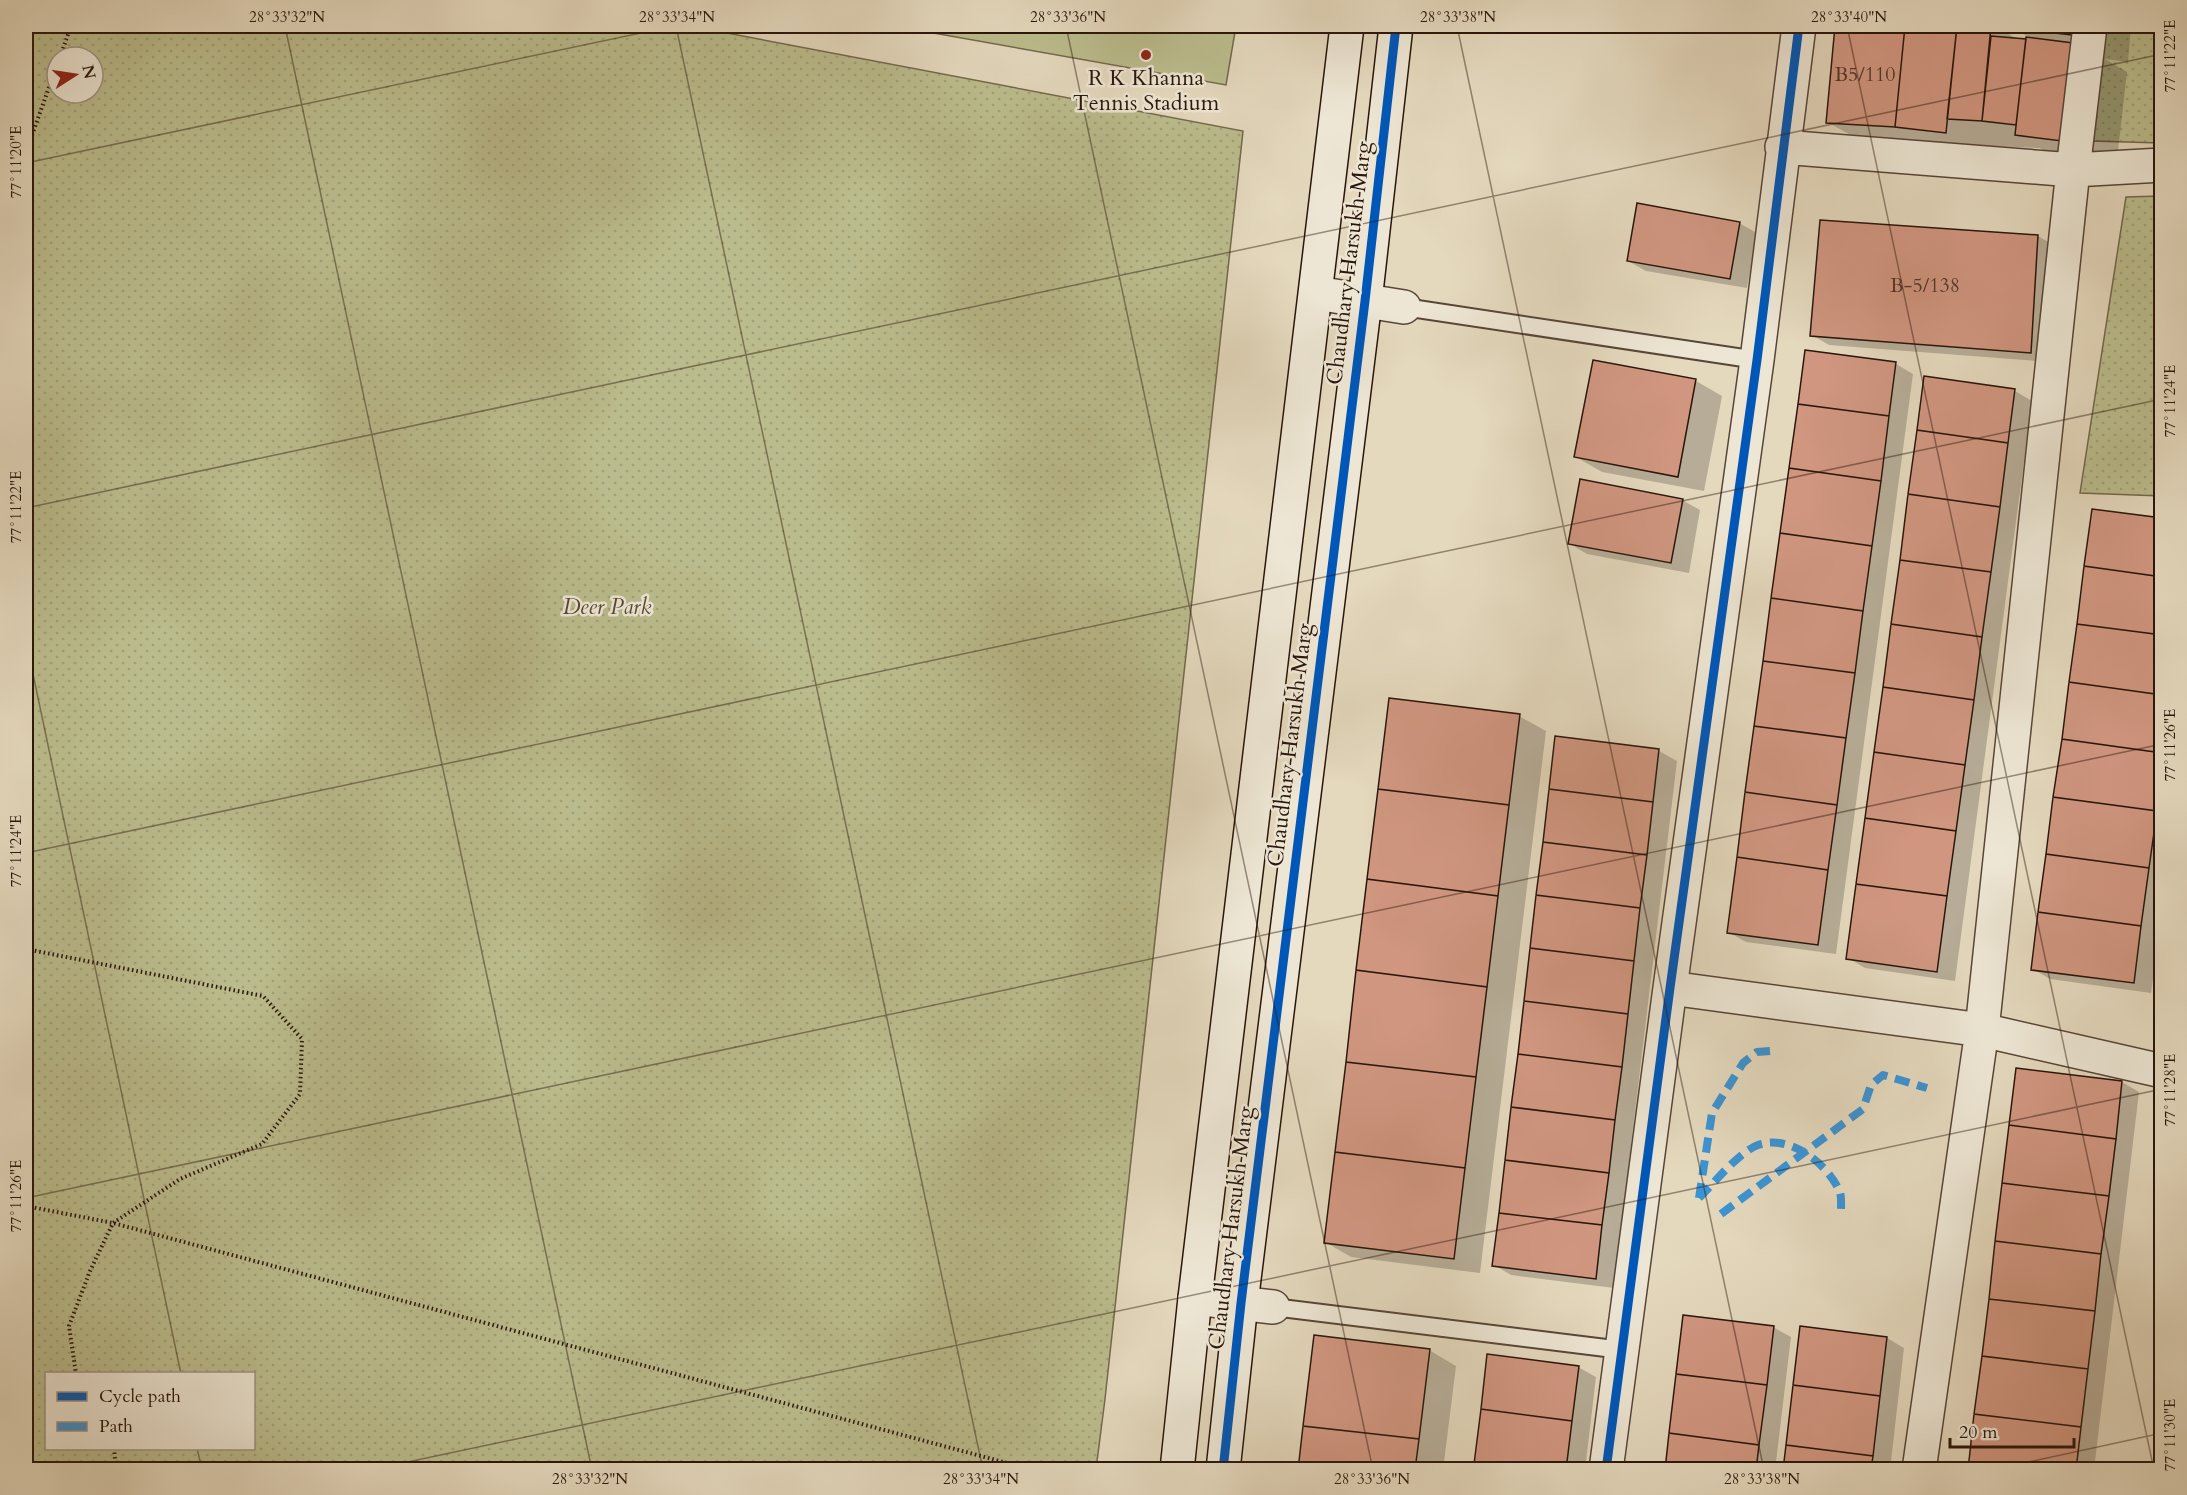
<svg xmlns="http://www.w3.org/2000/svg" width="2187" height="1495" viewBox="0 0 2187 1495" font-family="Cardo,serif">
  <defs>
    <pattern id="park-dots" width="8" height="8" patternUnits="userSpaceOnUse" patternTransform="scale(1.5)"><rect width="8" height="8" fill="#bbbc8d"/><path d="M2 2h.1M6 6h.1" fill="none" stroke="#a1a178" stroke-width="1.8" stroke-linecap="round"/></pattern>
  </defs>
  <rect width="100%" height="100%" fill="#e4d8bd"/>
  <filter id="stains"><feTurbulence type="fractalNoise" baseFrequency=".00333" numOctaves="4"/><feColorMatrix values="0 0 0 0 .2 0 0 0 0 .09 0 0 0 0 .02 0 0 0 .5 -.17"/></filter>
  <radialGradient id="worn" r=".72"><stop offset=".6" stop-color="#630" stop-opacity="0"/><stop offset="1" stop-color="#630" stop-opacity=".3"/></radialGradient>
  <path fill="url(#park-dots)" stroke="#72694c" stroke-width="1.5" fill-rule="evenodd" d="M26 26H690L1243 131 1105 1399 1096 1469H26ZM57 57H93V93H57ZM46 1374H254V1448H46Z
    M2104 26H2161V143L2092 141Z
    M2161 196V496L2080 493 2126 197Z"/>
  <path fill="#bbbc8d" stroke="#72694c" stroke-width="1.5" d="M894 26H1236L1226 85Z"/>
  <path fill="#0003" d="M1837 26H1995L2019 40 2036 41 2009 26H2131L2128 62 2105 59 2127 72 2116 168 2063 162 2040 148 1993 146 1992 159 1943 154 1921 141 1854 137 1827 122Z
    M1739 223 1757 233 1747 288 1646 271 1628 261Z
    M2038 236 2055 246 2049 362 1829 345 1812 335Z
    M1806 352 1896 364 1913 374 1836 954 1746 942 1728 932Z
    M1696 381 1722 396 1704 491 1602 472 1576 457Z
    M2015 391 2032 401 1955 981 1865 968 1848 958Z
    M1682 500 1700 510 1689 573 1587 554 1570 544Z
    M2162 520V915L2151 993 2050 979 2033 969Z
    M1519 716 1546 731 1480 1273 1351 1257 1325 1242Z
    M1557 738 1659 751 1677 761 1614 1288 1511 1275 1494 1265Z
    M2122 1082 2139 1092 2094 1470H1970Z
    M1773 1327 1791 1337 1775 1470H1666Z
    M1887 1338 1904 1348 1890 1470H1785Z
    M1429 1350 1456 1366 1443 1470H1300Z
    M1578 1367 1596 1377 1585 1470H1475Z"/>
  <path fill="#d09680" stroke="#2a160b" stroke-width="1.5" d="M1835 26H1905L1895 127 1826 123Z
    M1905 26H1957L1946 133 1895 127Z
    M1957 26H1991L1982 121 1947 119Z
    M2047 26H2082L2081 36 2046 32Z
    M1991 36 2026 39 2016 125 1982 121Z
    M2026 37 2081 44 2070 142 2015 135Z
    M1637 203 1740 222 1730 279 1627 261Z
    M1820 220 2038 235 2031 353 1810 336Z
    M1805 350 1896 362 1889 416 1798 404Z
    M1593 360 1696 379 1678 477 1574 457Z
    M1924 376 2015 389 2008 443 1917 430Z
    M1798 404 1889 416 1881 481 1789 468Z
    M1917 430 2008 443 2000 507 1908 494Z
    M1789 468 1881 481 1872 546 1780 533Z
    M1580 479 1683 499 1671 563 1568 544Z
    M1908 494 2000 507 1991 572 1900 560Z
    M2092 509 2162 518V577L2084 566Z
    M1780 533 1872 546 1863 611 1771 598Z
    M1900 560 1991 572 1982 637 1891 624Z
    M2084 566 2162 577V635L2077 624Z
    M1771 598 1863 611 1855 673 1763 661Z
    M1891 624 1982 637 1974 700 1883 687Z
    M2077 624 2162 635V695L2069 682Z
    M1763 661 1855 673 1846 738 1754 726Z
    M2069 682 2162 695V753L2062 739Z
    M1883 687 1974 700 1965 765 1874 752Z
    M1389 698 1520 714 1509 805 1378 789Z
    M1754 726 1846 738 1837 805 1745 792Z
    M1555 736 1659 749 1653 802 1549 789Z
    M2062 739 2162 753V776L2157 811 2053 797Z
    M1874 752 1965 765 1956 831 1865 818Z
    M1378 789 1509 805 1498 896 1367 879Z
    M1549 789 1653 802 1647 855 1543 842Z
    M1745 792 1837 805 1828 870 1737 857Z
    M2053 797 2157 811 2149 868 2046 854Z
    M1865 818 1956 831 1947 896 1856 884Z
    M1543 842 1647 855 1640 908 1536 895Z
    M2046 854 2149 868 2141 926 2038 912Z
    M1737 857 1828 870 1818 945 1727 933Z
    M1367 879 1498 896 1487 987 1356 970Z
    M1856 884 1947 896 1937 972 1846 959Z
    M1536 895 1640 908 1634 961 1530 948Z
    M2038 912 2141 926 2134 983 2031 970Z
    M1530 948 1634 961 1628 1014 1524 1001Z
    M1356 970 1487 987 1476 1077 1346 1062Z
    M1524 1001 1628 1014 1622 1067 1518 1054Z
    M1518 1054 1622 1067 1615 1120 1511 1107Z
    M1346 1062 1476 1077 1465 1168 1335 1152Z
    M2016 1068 2122 1081 2116 1139 2009 1125Z
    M1511 1107 1615 1120 1609 1173 1505 1160Z
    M2009 1125 2116 1139 2109 1196 2002 1183Z
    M1335 1152 1465 1168 1454 1259 1324 1243Z
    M1505 1160 1609 1173 1602 1225 1499 1213Z
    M2002 1183 2109 1196 2101 1254 1995 1241Z
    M1499 1213 1602 1225 1596 1279 1492 1266Z
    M1995 1241 2101 1254 2095 1311 1989 1299Z
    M1989 1299 2095 1311 2088 1369 1982 1356Z
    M1683 1315 1774 1326 1767 1385 1676 1374Z
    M1800 1326 1887 1337 1880 1396 1793 1385Z
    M1314 1335 1430 1349 1419 1439 1303 1426Z
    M1487 1354 1579 1366 1572 1421 1481 1409Z
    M1982 1356 2088 1369 2081 1427 1974 1414Z
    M1676 1374 1767 1385 1759 1445 1669 1433Z
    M1793 1385 1880 1396 1873 1456 1786 1445Z
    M1481 1409 1572 1421 1566 1470H1519L1474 1464Z
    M1974 1414 2081 1427 2076 1470H1968Z
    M1303 1426 1419 1439 1415 1470H1298Z
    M1669 1433 1759 1445 1756 1470H1665Z
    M1786 1445 1873 1456 1871 1470H1783Z
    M1474 1464 1519 1470H1473Z"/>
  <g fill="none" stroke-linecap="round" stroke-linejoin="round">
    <g stroke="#584638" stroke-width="20">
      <path id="lane" d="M1404 307 1757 360
        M1273 1307 1622 1350"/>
    </g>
    <g stroke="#584638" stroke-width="36">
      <path id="street" d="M1782 147 2073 170 2162 165
        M1316 293 1404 307
        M1670 988 1982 1030 2162 1071
        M1195 1298 1273 1307
        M1606 1470 1670 988 1757 360 1799 26
        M1919 1470 1982 1030 2073 170 2090 26"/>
    </g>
    <g stroke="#2a160b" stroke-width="36">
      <path id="secondary" d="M1177 1470 1195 1298 1347 26
        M1223 1470 1241 1303 1365 301 1396 26"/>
    </g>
    <path stroke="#2a160b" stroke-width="4" stroke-dasharray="1.5 3" stroke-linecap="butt" d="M60 57 71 26
      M26 152 57 65
      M26 949 263 996 302 1039 300 1094 262 1144 180 1179 113 1223 90 1271 69 1326 76 1374
      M26 1206 113 1223 1033 1470
      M114 1448 116 1470"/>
    <use href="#lane" stroke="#ede6d4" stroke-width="16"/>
    <use href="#street" stroke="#ede6d4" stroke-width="33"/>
    <use href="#secondary" stroke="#ede6d4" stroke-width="33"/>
    <path stroke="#3c93d2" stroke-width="8" stroke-dasharray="15 8" stroke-linecap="butt" d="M1699 1198C1714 1183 1739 1152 1758 1145 1789 1134 1825 1162 1838 1188 1842 1194 1841 1204 1841 1211
      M1699 1198 1712 1113 1743 1063 1757 1052 1770 1051
      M1721 1214 1863 1109 1871 1085 1883 1075 1927 1088"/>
    <g stroke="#ede6d4" stroke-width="13">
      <path id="cycleway" d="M1223 1470 1241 1303 1365 301 1396 26
        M1606 1470 1670 988 1757 360 1799 26"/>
    </g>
    <use href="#cycleway" stroke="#0057b8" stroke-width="9"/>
  </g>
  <path fill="none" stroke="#2a160b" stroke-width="1.5" stroke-opacity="0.45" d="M285 26 592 1470M676 26 983 1470M1066 26 1373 1470M1457 26 1764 1470M1847 26 2154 1470M26 163 674 26M26 508 2162 54M26 641 181 1374M26 853 2162 399M26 1198 2162 744M197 1448 202 1470M370 1470 2162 1089M1992 1470 2162 1433"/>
  <circle fill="#8f2418" stroke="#ede6d4" stroke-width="2" cx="1146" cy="55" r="6"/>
  <g text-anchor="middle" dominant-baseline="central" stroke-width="5" stroke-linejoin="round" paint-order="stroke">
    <g font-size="20" fill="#543628">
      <text x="1865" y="74">B5/110</text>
      <text x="1925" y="285">B-5/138</text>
    </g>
    <g font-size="22" fill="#2a160b" stroke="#ede6d4">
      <text x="1146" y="78">R K Khanna<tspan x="1146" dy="25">Tennis Stadium</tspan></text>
    </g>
    <g font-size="22" fill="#2a160b" stroke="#ede6d4">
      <text transform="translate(1349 263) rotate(-83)">Chaudhary Harsukh Marg</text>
      <text transform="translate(1290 745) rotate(-83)">Chaudhary Harsukh Marg</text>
      <text transform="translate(1231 1228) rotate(-83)">Chaudhary Harsukh Marg</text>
    </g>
    <g font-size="22" font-style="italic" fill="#564832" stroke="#ede6d4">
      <text x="607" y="607">Deer Park</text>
    </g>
  </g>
  <rect width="2187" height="1495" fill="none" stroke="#e4d8bd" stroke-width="66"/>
  <rect x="45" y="1372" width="210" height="78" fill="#ede6d4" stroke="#9f9384" stroke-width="1.5"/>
  <rect x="57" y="1392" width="30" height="9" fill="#0057b8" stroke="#9f9384" stroke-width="1.5"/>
  <text x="99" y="1402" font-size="18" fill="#2a160b">Cycle path</text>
  <rect x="57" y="1422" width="30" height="9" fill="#3c93d2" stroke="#9f9384" stroke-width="1.5"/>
  <text x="99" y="1432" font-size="18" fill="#2a160b">Path</text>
  <g transform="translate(75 75) rotate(78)"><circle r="28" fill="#ede6d4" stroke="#9f9384" stroke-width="1.5"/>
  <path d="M0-4.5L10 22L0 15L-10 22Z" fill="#8f2418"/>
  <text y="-9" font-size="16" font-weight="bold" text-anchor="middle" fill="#2a160b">N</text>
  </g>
  <path d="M1950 1438v9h124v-9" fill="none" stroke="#2a160b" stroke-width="3"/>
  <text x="1959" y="1438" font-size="18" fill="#2a160b" stroke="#ede6d4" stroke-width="4.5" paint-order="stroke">20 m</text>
  <rect x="33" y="33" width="2121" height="1429" fill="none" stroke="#2a160b" stroke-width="2"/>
  <g font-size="15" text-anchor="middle" fill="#2a160b">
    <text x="287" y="22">28°33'32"N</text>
    <text x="677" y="22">28°33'34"N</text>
    <text x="1068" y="22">28°33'36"N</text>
    <text x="1458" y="22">28°33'38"N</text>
    <text x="1849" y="22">28°33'40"N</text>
    <text transform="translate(2170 56) rotate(-90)" y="5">77°11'22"E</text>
    <text transform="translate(16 162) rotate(-90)" y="5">77°11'20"E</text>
    <text transform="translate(2170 401) rotate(-90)" y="5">77°11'24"E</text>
    <text transform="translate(16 507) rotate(-90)" y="5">77°11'22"E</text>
    <text transform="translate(2170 745) rotate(-90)" y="5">77°11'26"E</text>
    <text transform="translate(16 851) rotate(-90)" y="5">77°11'24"E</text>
    <text transform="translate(2170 1090) rotate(-90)" y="5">77°11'28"E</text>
    <text transform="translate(16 1196) rotate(-90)" y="5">77°11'26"E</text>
    <text transform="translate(2170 1435) rotate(-90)" y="5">77°11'30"E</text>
    <text x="590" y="1484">28°33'32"N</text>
    <text x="981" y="1484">28°33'34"N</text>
    <text x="1372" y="1484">28°33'36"N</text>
    <text x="1762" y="1484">28°33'38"N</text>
  </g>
  <rect width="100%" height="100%" filter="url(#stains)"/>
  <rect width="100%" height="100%" fill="url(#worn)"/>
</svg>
